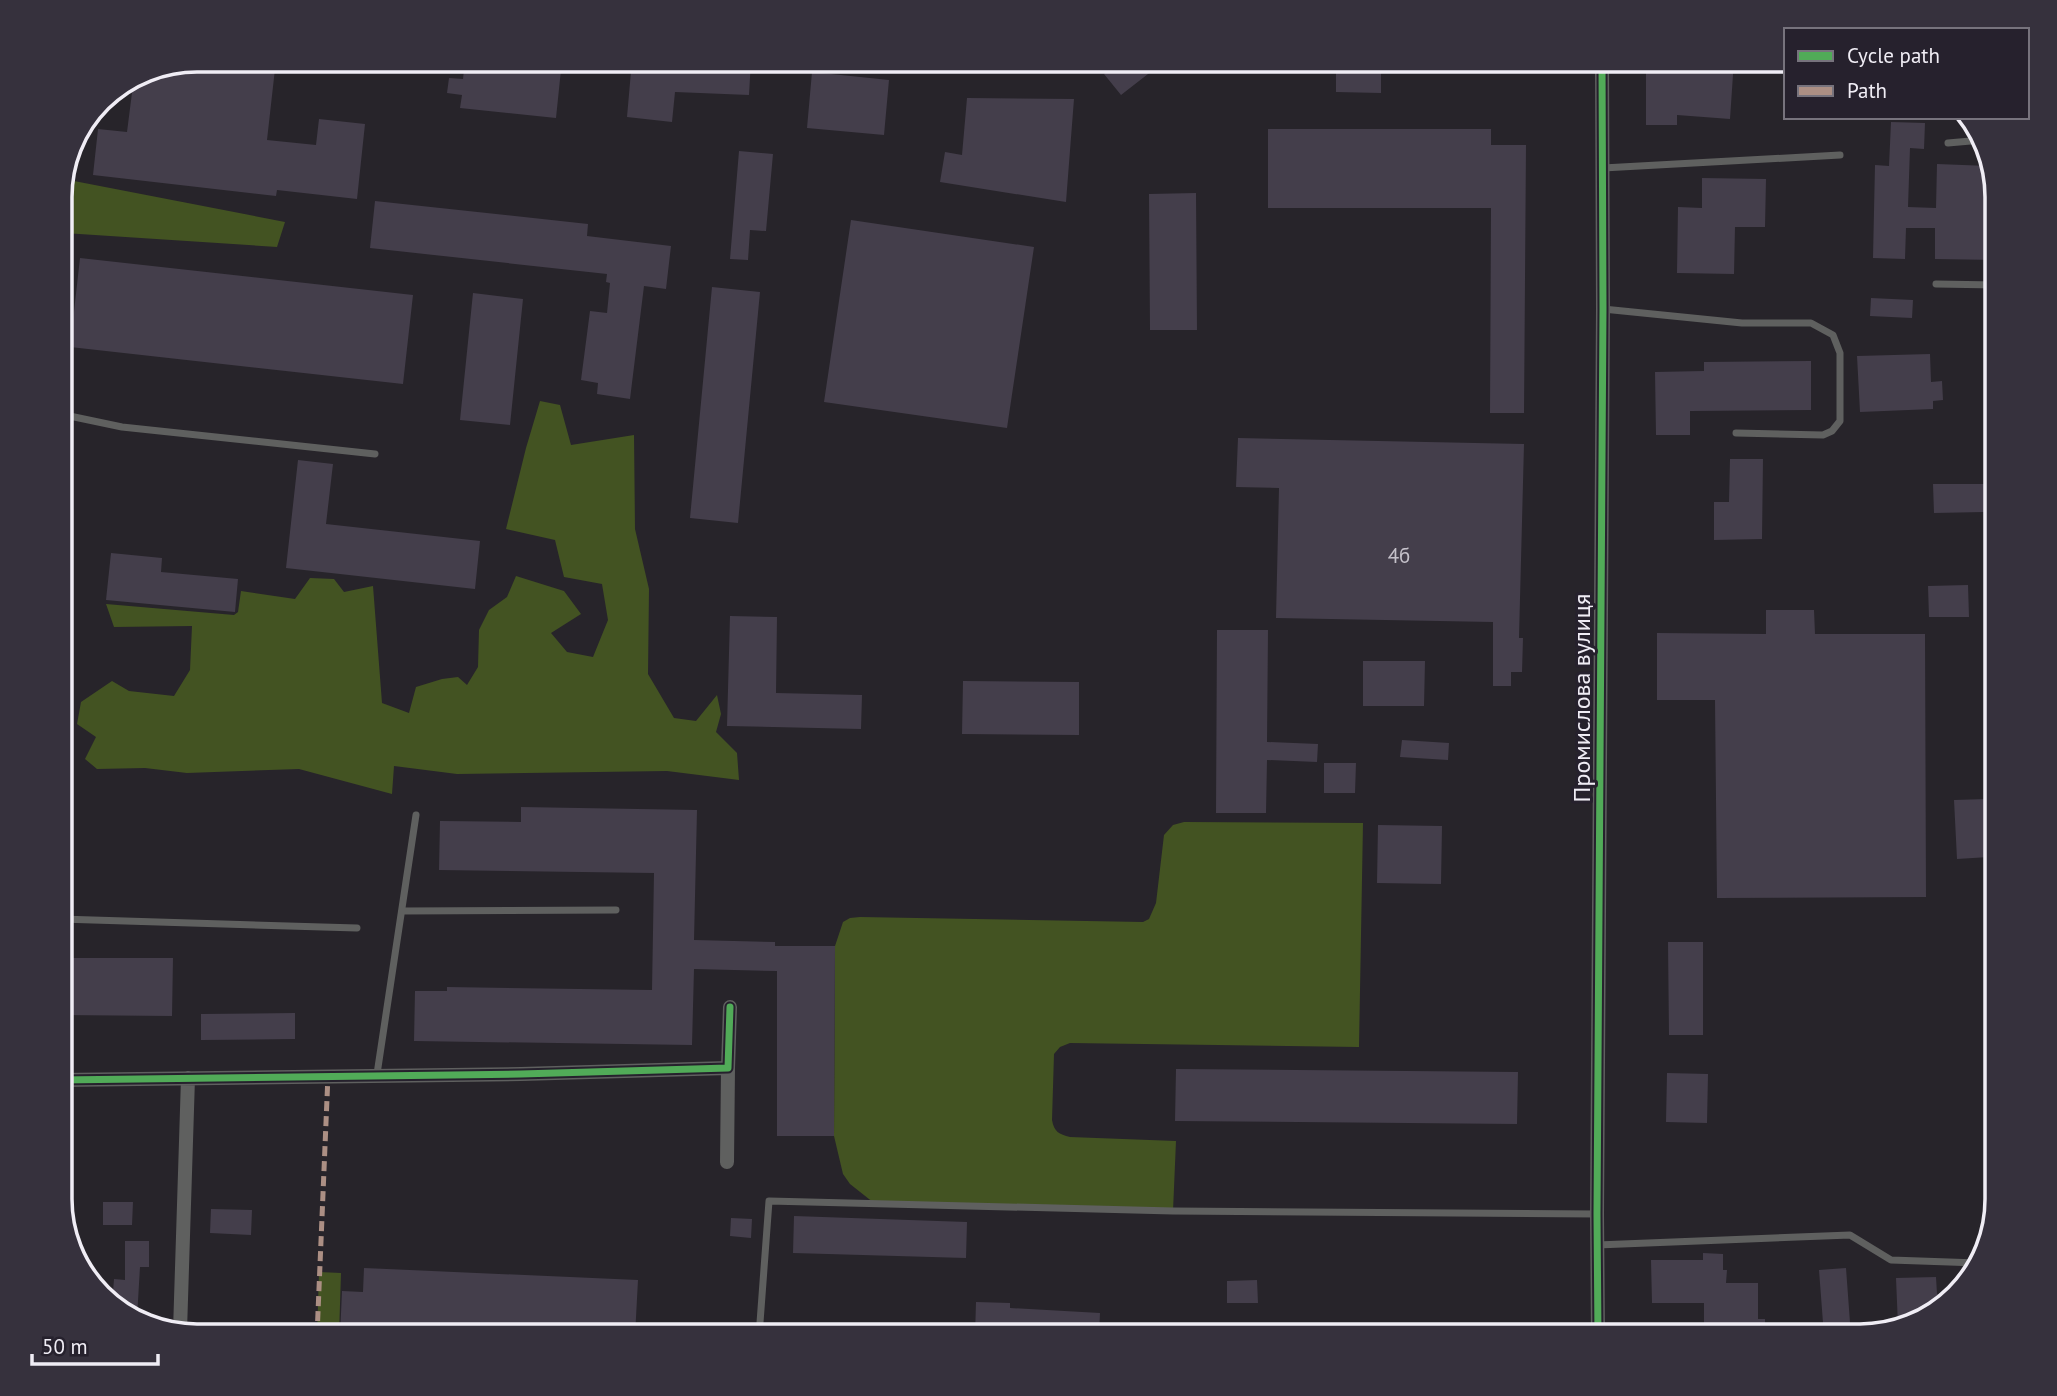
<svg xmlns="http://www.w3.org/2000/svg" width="2057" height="1396" viewBox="0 0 2057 1396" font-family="'PT Sans',sans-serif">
  <rect width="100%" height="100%" fill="#27242a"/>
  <path fill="#435322" d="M80 130 74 181 285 222 277 247 64 233C53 217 62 162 70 144 72 139 77 134 80 130Z
    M540 401 560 405 571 445 634 435 635 529 649 589 648 674 674 718 696 721 717 695 721 714 716 732 737 753 739 780 667 771 457 774 394 766 392 794 299 769 187 773 145 768 97 769 85 759 96 737 77 724 81 702 112 681 129 691 174 696 190 670 192 626 114 627 106 604 234 615 238 612 241 591 295 599 310 578 334 579 344 592 373 586 382 703 409 713 416 687 442 679 458 677 467 685 478 667 479 630 489 610 507 597 516 576 564 591 581 614 551 633 567 652 593 657 608 620 602 584 564 577 555 540 506 529 526 448Z
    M1184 822 1363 823 1359 1047 1070 1043 1060 1047 1054 1054 1052 1120C1054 1132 1059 1134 1070 1137L1176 1141 1173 1211 874 1203 850 1184 843 1174 834 1136 835 946 843 922 850 918 860 917 1143 922 1149 919 1156 903 1164 835 1173 825Z
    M319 1272 341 1273 339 1336H317Z"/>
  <path fill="#443e4b" d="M197 60H276L267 140 316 145 319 119 365 124 357 199 277 190 276 196 93 175 98 129 127 132 134 77 145 70Z
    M465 60H562L556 118 460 108 462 95 447 93 449 78 463 79Z
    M632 60H751L749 95 675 92 672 122 627 117Z
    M1122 60H1166L1121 95 1104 74Z
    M1646 60H1734L1730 119 1677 115V125H1646Z
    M1336 67 1381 68V93L1336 92Z
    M812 72 889 80 884 135 807 128Z
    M967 98 1074 99 1066 202 940 182 945 152 962 155Z
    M1891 122 1925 123 1924 149 1910 148 1908 207 1936 208 1937 164 1989 166 1997 197V260L1935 259V228H1906L1905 259 1873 258 1875 165 1889 166Z
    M1268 129H1491V145H1526L1524 413H1490L1491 208H1268Z
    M739 151 773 154 766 231 750 230 748 260 730 259Z
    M1702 178 1766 179 1765 227H1735L1734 274 1677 273 1678 207 1702 208Z
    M1196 193 1197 330H1150L1149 194Z
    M375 201 588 224 587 236 671 246 666 289 644 286 630 399 597 394 598 383 581 380 590 311 607 313 610 283 606 282 607 274 370 248Z
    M851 220 1034 247 1007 428 824 402Z
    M80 258 413 295 403 384 70 347Z
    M712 287 760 292 738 523 690 518Z
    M473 293 523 299 510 425 460 420Z
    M1871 298 1913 300 1912 318 1870 316Z
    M1930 354 1931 382 1942 381 1943 400 1933 401V409L1860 412 1857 356Z
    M1811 361V410L1690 411V435H1656L1655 372 1704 371V362Z
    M1238 438 1524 444 1519 638H1523L1522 672H1511V686H1493V622L1276 618 1279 488 1236 487Z
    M1730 459H1763L1762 539 1714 540V502H1729Z
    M298 460 333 464 326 524 480 541 475 589 286 568Z
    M1933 484H1984V512L1934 513Z
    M111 553 162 558 161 572 238 579 235 612 106 600Z
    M1968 585 1969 617H1929L1928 586Z
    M1766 610H1814L1815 634H1925L1926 897 1717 898 1715 700H1657V633L1766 634Z
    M730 616 777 617 776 693 862 695 861 729 727 726Z
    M1217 630H1268L1267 742 1318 744 1317 762 1267 760 1266 813H1216Z
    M1363 661H1425L1424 706H1363Z
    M963 681 1079 682V735L962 734Z
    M1402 740 1449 743 1448 760 1400 757Z
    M1324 763H1356L1355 793H1324Z
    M1987 799 1989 857 1957 859 1954 800Z
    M521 807 697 810 694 940 775 942V946H835L834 1136H777V971L694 969 692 1045 414 1041 415 991H447V987L652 990 654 873 439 870 440 821 521 822Z
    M1378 825 1442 826 1441 884 1377 883Z
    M1668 942H1703V1035H1669Z
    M60 958H173L172 1016 60 1015Z
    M295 1013V1039L201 1040V1014Z
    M1176 1069 1518 1072 1517 1124 1175 1121Z
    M1667 1073 1708 1074 1707 1123 1666 1122Z
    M103 1202H133L132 1225H103Z
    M211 1209 252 1210 251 1235 210 1233Z
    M794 1216 967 1222 966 1258 793 1253Z
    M731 1218 752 1219 751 1238 730 1236Z
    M125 1241H149V1267H140L137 1318 120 1313 112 1305 114 1279 125 1280Z
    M1703 1253 1723 1254V1270H1727L1726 1283H1758V1319H1765V1336H1743V1323L1704 1324V1303H1652L1651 1260H1703Z
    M364 1268 638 1280 635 1336H340L342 1291 363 1292Z
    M1846 1268 1851 1336H1824L1819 1270Z
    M1936 1277 1937 1294H1944L1945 1303 1928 1318 1898 1326 1896 1278Z
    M1257 1280 1258 1303H1227V1281Z
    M976 1302 1010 1303V1308L1100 1313 1099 1336H975Z"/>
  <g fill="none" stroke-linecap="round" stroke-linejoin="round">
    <path stroke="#5f605f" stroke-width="7" d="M1948 143 1982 140
      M1603 168 1840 155
      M1936 284 1997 285
      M1603 309 1742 323H1811L1833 335 1840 353V421L1832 431 1823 435 1736 433
      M60 414 122 427 375 454
      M402 911 616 910
      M60 919 357 928
      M377 1074 416 815
      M1597 1245 1850 1235 1891 1260 1978 1263
      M759 1336 769 1201 1173 1211 1597 1214"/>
    <path stroke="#5f605f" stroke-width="14" d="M60 1080 521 1074 728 1068 730 1007
      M727 1162 728 1068
      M180 1331 188 1078
      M1598 1336 1597 1214 1603 309 1602 60"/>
    <path stroke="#ac8f84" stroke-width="5" stroke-dasharray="10 5" stroke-linecap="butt" d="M317 1336 328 1075"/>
    <g stroke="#26212d" stroke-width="11">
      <path id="cycleway" d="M60 1080 521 1074 728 1068 730 1007
        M1598 1336 1597 1214 1603 309 1602 60"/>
    </g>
    <use href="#cycleway" stroke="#51ab58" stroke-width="7"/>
  </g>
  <g text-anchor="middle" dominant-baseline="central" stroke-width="6" stroke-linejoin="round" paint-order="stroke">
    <g font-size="21" fill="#c5c1ca">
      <text x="1399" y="555">4б</text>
    </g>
    <g font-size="24" fill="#f0edf5" stroke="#26212d">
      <text transform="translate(1581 698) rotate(-90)">Промислова вулиця</text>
    </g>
  </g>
  <path d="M0 0H2057V1396H0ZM197 72H1860A125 125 0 0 1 1985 197V1199A125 125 0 0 1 1860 1324H197A125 125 0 0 1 72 1199V197A125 125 0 0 1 197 72Z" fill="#36313d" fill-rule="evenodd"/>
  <path fill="none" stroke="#f0edf5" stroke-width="3.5" d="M197 72H1860A125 125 0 0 1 1985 197V1199A125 125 0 0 1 1860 1324H197A125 125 0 0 1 72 1199V197A125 125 0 0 1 197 72Z"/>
  <rect x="1784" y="28" width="245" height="91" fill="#26212d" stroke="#77737d" stroke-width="2"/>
  <rect x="1798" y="51" width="35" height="10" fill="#51ab58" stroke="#77737d" stroke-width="2"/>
  <text x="1847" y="63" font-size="21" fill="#f0edf5">Cycle path</text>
  <rect x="1798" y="86" width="35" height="10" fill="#ac8f84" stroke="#77737d" stroke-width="2"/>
  <text x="1847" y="98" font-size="21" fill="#f0edf5">Path</text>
  <path d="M32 1354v10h126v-10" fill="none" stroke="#f0edf5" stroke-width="3.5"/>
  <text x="42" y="1354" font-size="21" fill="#f0edf5" stroke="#26212d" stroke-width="5" paint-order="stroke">50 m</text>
</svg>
